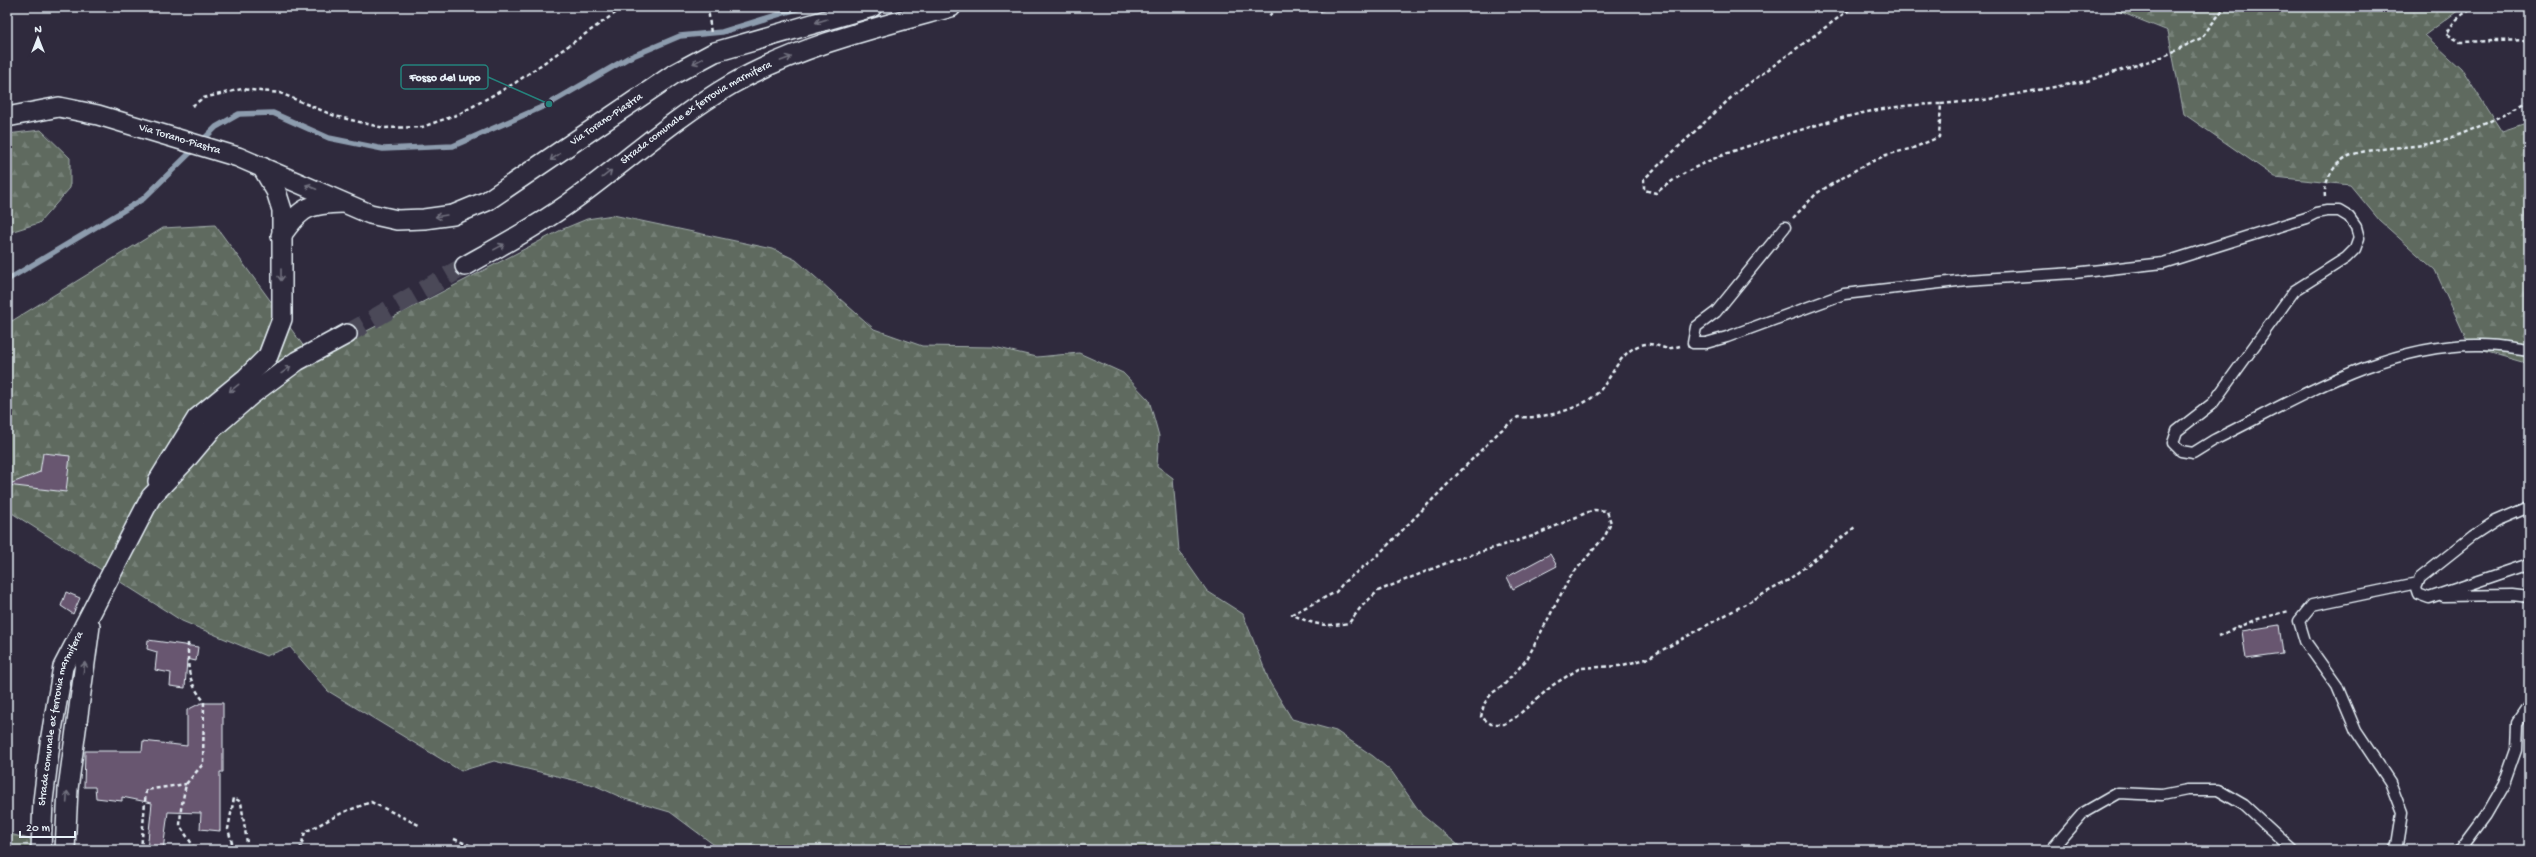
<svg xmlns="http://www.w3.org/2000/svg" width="2536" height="857" viewBox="0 0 2536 857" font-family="'Gochi Hand',sans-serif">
  <defs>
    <pattern id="forest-firs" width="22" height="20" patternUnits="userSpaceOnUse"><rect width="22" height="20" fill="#5e6a5f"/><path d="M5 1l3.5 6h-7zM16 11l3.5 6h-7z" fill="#758077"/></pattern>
  </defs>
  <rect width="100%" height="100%" fill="#2f2a3d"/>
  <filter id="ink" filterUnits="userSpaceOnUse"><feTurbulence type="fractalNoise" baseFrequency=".025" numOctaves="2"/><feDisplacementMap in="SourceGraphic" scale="8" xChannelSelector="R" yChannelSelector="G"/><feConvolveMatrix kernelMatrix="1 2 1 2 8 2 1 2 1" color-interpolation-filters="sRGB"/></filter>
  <g filter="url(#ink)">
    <path fill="url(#forest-firs)" stroke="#a3aeac" d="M2108 7H2463L2425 35 2462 69 2502 132 2529 123V364L2470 347 2435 270 2380 221 2350 185 2275 177 2184 114 2168 31Z
      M41 130 70 158V188L39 223 7 233V134Z
      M613 215 773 249 796 260 874 329 922 346 994 347 1037 357 1079 353 1123 373 1149 400 1159 436 1157 466 1173 478 1179 551 1207 591 1243 614 1270 683 1292 719 1336 731 1373 756 1392 772 1422 815 1464 850H721L670 812 625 799 594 785 494 761 461 771 328 691 290 647 266 656 182 621 7 510V324L163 228 215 225 313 359 563 229 587 219Z
      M7 833 68 850H7Z"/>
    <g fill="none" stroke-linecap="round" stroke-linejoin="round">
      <path stroke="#8d9cae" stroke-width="5.5" d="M201 142 216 127 239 114 273 113 329 138 383 149 453 146 549 104 628 58 680 36 722 32 803 7
        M7 280 143 199 195 148"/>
    </g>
    <path fill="#67566f" stroke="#e8f1f8" d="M43 453 70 456 66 492 7 485 40 472Z
      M1550 554 1557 566 1513 589 1507 577Z
      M66 592 80 598 73 614 61 606Z
      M2279 625 2283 654 2246 659 2242 631Z
      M148 640 198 647 196 661 187 659 185 688 170 686 171 673 155 670 157 652 147 649Z
      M201 703H223V772H220V831L200 829 201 813 168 812 163 850H147L152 803 122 797V801L96 798 95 787H84L85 751H142L143 741 187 746V710Z"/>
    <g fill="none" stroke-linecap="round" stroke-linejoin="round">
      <path stroke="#4b4859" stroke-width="19" stroke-dasharray="19 10" stroke-linecap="butt" d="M347 334 465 266"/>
      <g stroke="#e8f1f8" stroke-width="13">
        <path id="service" d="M1785 227 1716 312 1696 327 1693 343H1706L1727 337 1844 294 1966 280 2074 273 2163 263 2306 218 2316 213 2327 211H2339L2349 217 2356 227 2359 238 2355 249 2346 258 2294 291 2213 403 2177 431 2173 443 2181 451 2193 453 2214 440C2297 399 2385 343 2481 345 2497 345 2513 348 2529 350
          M2529 507 2496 521 2473 536 2420 578 2416 588 2418 594 2429 598 2529 564
          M2443 596 2512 595 2529 597
          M2051 850 2083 813 2118 793 2162 795 2187 790H2218L2244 805 2293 850
          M2394 850 2397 845 2402 813 2390 782 2356 731 2337 686 2305 641 2299 621 2312 605 2417 583
          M2460 850 2486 815 2504 784 2516 750 2517 723 2529 705"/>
      </g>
      <g stroke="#e8f1f8" stroke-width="22">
        <g id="minor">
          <path id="s1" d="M7 117 59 107 98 115 238 157 370 214 397 220 424 219 453 215 487 201 674 74 715 52 872 7"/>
          <path d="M281 236C301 207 308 204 343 203"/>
          <path id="s2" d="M465 266C504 244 543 223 579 196 629 159 677 116 732 84 799 46 878 27 951 7"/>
          <path d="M158 481 197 418 246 378 268 356 282 319V210L276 191 262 167"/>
          <path id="s3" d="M41 850 43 801 51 736 63 667 151 497 186 460 212 429 251 395 297 361 347 334"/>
          <path d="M65 850 68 789 90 626"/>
        </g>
      </g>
      <path stroke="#e8f1f8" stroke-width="2.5" stroke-dasharray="4 3" stroke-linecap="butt" d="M708 7 711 34
        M2477 7C2464 12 2453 20 2447 34L2460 42 2529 40
        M1320 11 1328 7
        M1269 16 1277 7
        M1941 104 1984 100 2087 81 2162 57 2201 38 2225 7
        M192 106 203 98 242 89 280 93 335 116 384 128 422 127 459 114 515 83 624 7
        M2325 197C2323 183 2334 163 2347 157 2363 148 2403 148 2422 145 2459 139 2497 118 2529 101
        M1793 218 1817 193 1859 168 1886 155 1913 148 1939 137 1941 104C1885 104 1840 118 1787 134 1738 149 1697 160 1656 193L1644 190V179L1736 93 1853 7
        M1680 346C1676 347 1670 349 1665 348 1657 346 1651 342 1641 345 1617 352 1612 382 1594 396 1575 411 1541 419 1518 417L1499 432 1376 557 1344 582 1336 592 1292 614C1312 625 1327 627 1349 623L1361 607 1378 591 1454 560 1533 536 1581 515 1594 510 1607 511 1611 523 1605 536 1570 577 1527 659 1503 686 1492 693 1484 704 1481 717 1491 724H1504L1516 717 1553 685 1580 668 1619 666 1646 659 1787 581 1855 527
        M2218 636 2258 619 2289 611
        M188 643C188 668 187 681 204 701L203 764 186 784 181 809 180 826 196 850
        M454 839 481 850
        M141 850 146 790 186 784
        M234 850 228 829 234 798 241 802 248 850
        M300 850 305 832 344 812 371 802 421 826"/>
      <use href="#service" stroke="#2f2a3d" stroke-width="10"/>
      <use href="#minor" stroke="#2f2a3d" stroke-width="19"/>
    </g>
    <defs><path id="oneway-shaft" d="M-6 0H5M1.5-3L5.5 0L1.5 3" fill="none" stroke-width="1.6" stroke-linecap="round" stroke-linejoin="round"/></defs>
    <g stroke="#70707e">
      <use href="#oneway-shaft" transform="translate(821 21) rotate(164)"/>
      <use href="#oneway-shaft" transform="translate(786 59) rotate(-20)"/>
      <use href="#oneway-shaft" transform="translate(698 61) rotate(152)"/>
      <use href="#oneway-shaft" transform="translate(555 157) rotate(145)"/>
      <use href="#oneway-shaft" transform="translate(607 174) rotate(-38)"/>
      <use href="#oneway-shaft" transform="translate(311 187) rotate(-158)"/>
      <use href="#oneway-shaft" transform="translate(441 216) rotate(171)"/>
      <use href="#oneway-shaft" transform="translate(499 247) rotate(-29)"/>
      <use href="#oneway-shaft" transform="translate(281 275) rotate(90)"/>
      <use href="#oneway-shaft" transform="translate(286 370) rotate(-36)"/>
      <use href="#oneway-shaft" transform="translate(234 388) rotate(142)"/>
      <use href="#oneway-shaft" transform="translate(84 668) rotate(-82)"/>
      <use href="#oneway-shaft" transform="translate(67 797) rotate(-87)"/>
    </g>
  </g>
  <g text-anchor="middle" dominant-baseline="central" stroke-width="3" stroke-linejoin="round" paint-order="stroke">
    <g font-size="11" fill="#e8f1f8" stroke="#2f2a3d">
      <text stroke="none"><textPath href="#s2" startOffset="278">Strada comunale ex ferrovia marmifera</textPath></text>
      <text stroke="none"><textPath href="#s1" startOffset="648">Via Torano-Piastra</textPath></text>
      <text stroke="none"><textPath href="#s1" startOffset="178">Via Torano-Piastra</textPath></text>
      <text stroke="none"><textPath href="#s3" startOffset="134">Strada comunale ex ferrovia marmifera</textPath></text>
    </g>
  </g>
  <path fill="none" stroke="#25827c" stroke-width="1.5" d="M549 104L488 77"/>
  <circle fill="#25827c" stroke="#2f2a3d" stroke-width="1.5" cx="549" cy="104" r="4"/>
  <rect fill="#2f2a3d" stroke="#25827c" stroke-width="1.5" x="401" y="65" width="87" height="24" rx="4"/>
  <g font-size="12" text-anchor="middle" font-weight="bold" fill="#e8f1f8">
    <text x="445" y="81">Fosso del Lupo</text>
  </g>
  <rect width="2536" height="857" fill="none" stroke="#2f2a3d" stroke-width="24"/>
  <rect x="12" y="12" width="2512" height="833" fill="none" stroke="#e8f1f8" stroke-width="1.5" filter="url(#ink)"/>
  <g transform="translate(38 38)" stroke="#2f2a3d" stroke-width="3" paint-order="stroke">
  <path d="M0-3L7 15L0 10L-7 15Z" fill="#e8f1f8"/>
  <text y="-6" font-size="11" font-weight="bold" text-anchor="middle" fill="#e8f1f8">N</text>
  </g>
  <path d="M20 831v6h55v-6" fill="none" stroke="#e8f1f8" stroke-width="2"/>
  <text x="26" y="831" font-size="12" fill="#e8f1f8" stroke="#2f2a3d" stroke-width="3" paint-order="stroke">20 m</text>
</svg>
